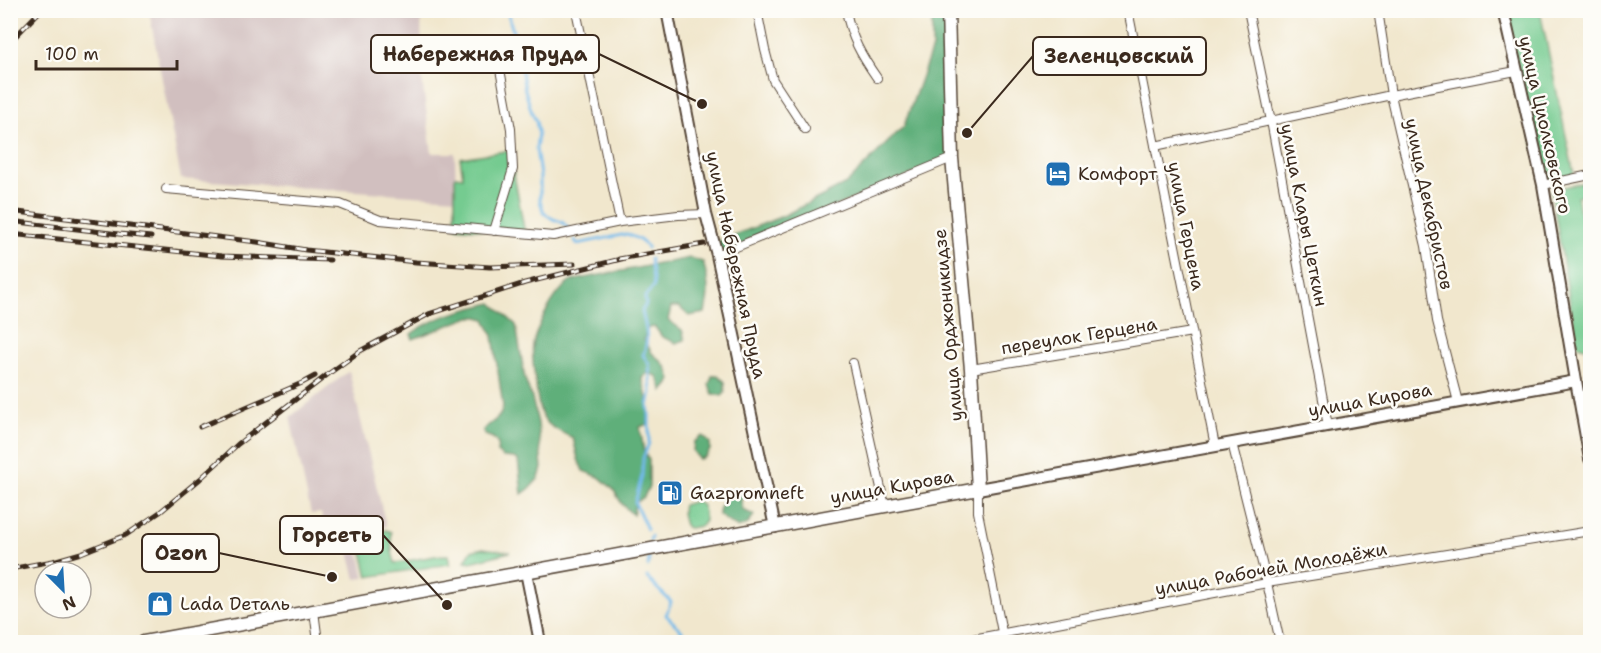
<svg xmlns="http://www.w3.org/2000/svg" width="1601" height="653" viewBox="0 0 1601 653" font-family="'Shantell Sans',sans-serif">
  <rect width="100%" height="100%" fill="#fdfcf7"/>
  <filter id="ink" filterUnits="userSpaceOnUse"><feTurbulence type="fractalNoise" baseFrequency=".0167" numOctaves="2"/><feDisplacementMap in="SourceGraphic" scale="12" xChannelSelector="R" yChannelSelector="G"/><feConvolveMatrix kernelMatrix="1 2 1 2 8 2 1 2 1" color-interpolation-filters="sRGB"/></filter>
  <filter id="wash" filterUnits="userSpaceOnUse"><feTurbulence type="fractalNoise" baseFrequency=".008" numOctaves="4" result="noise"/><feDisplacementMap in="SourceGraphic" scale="24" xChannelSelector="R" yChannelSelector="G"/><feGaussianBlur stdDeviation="1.35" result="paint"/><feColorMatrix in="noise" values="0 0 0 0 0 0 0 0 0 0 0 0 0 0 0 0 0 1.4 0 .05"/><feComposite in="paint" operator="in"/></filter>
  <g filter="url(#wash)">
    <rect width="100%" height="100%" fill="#f1e7cd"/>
    <path fill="#d1bfbf" d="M149 11H421L422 80 432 153H455L456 198 181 179Z
      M349 371 386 526 356 537 365 578 356 579 348 548 331 550 321 513 311 514 290 417Z"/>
    <path fill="#74cb90" stroke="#587a57" stroke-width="1.5" d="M1503 11H1540L1575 179 1543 185Z
      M512 150 513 169 525 234 455 227V176L463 177 460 158Z
      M1590 181V194L1577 197 1587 245H1590V347L1589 348 1577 345 1551 190Z
      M696 501C704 503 704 514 705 521L701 526 689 528 686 527C683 522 681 511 683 505Z
      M386 530 391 532 392 552 395 563C413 561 430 555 448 555L450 564 368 577 359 539Z
      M483 548 510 552 471 562 465 561 471 551Z"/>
    <path fill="#5faf7a" stroke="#4d6c4c" stroke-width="1.5" d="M932 11H948L952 158 717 255 713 242 722 240 783 216 846 184 904 126 932 48Z
      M690 258 703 262C709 280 710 295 705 313L689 316 679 307H671L668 320 682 330 685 340 676 343 662 337 655 327 648 328 644 339 652 353 661 361 667 368 671 379 669 384 663 391 657 376 648 373 642 378C647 394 650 408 648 424L640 427 644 452 649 460V486L644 497 635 503 633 515 622 504 613 489 599 477 583 471 578 459 573 438C561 432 546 427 541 413 537 403 531 353 533 344 537 326 553 295 567 284 571 280 579 279 584 278Z
      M492 303 516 325 525 379 532 398 538 423 542 468 539 478 529 489 522 494 518 460 514 458 503 457 497 452 498 444 493 438 485 435 483 430C492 420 500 421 503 407L493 336 485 319 478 317H470L413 339 411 334C435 316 463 310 492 303Z
      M718 375 725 382V393L722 396 713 394 709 385 712 376Z
      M703 436 710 443V450L705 457 699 459 693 451 694 442Z
      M733 491 743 494 741 501 743 510 754 515 748 524 738 528 730 523 719 515C719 504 724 497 733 491Z"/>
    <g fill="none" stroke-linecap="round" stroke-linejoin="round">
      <path stroke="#72b9e9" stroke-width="3" d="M507 10 518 50 525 90 532 113 536 121 538 132 536 149 540 176V201L544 213 553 219 562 222 568 228
        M575 240 577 244 627 234 638 239 647 246V248
        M647 529 635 503 642 476 643 458 649 443V413L648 406 651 392 649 364 643 355C650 337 646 330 642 311L646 304 645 297 654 286 650 259
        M650 541 651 536
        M648 566 649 558
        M647 577C654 587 663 593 671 602L666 615 682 631 686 642"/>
    </g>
  </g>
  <g filter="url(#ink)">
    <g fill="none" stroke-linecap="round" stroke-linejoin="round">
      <g stroke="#564638" stroke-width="10">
        <path id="street" d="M576 10 620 222
          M757 10 765 50 773 80 805 129
          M846 10C851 38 861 55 877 78
          M1128 10 1215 446
          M1248 10 1271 121 1328 426
          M1378 10 1391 95 1426 246 1437 321 1458 402
          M1155 146 1391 95 1516 71
          M1543 185 1590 175
          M166 189 340 204 380 220 553 236 620 222 678 215 706 214
          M494 231 513 169 511 129 499 64
          M717 255 952 158
          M853 363 885 506
          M971 369 1192 332
          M1232 443 1267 583 1280 642
          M978 489V512L1004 642
          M314 611 318 642
          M957 642 1267 583 1590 531"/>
      </g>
      <g stroke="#564638" stroke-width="14">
        <path id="secondary" d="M667 10 706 214 717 255 775 527
          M1503 10 1543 185 1576 381 1590 459
          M978 489 1576 381
          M526 572 540 642"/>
      </g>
      <g stroke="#564638" stroke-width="15">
        <path id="primary" d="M144 642 978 489 971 369 952 158 948 10"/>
      </g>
      <use href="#street" stroke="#fff" stroke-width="8"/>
      <use href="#secondary" stroke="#fff" stroke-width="10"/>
      <use href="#primary" stroke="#fff" stroke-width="12"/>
      <g stroke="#3b2a1e" stroke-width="5">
        <path id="rail" d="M10 42 41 10
          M10 211 257 242 306 250 416 262 490 267 574 264
          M10 221 119 234 151 237
          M10 234 222 256 330 260
          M619 259 704 244
          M200 427 302 383 315 376
          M10 569 53 561 81 553 126 535 160 512 200 479 238 444 331 372 360 351 429 314 525 283 625 258"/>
      </g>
      <use href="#rail" stroke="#fdfcf7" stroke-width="3" stroke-dasharray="9" stroke-linecap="butt"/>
    </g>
  </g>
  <defs>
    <g id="hotel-square" transform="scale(1.35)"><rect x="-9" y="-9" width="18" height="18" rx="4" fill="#1f6fb2" stroke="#fdfcf7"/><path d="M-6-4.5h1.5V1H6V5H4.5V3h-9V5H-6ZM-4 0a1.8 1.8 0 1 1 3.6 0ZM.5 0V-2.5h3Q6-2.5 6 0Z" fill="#fff"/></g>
    <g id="fuel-square" transform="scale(1.35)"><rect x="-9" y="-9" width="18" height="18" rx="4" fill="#1f6fb2" stroke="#fdfcf7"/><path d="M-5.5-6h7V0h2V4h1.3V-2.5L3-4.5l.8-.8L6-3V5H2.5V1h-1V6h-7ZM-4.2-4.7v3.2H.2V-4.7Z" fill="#fff"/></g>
    <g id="shop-square" transform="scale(1.35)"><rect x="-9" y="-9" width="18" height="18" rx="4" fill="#1f6fb2" stroke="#fdfcf7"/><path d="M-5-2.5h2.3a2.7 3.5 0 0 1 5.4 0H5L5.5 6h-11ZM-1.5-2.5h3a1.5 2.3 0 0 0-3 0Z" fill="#fff"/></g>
  </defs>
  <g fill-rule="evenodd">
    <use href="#hotel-square" x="1058" y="174"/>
    <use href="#fuel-square" x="670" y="493"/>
    <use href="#shop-square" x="160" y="604"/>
  </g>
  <g text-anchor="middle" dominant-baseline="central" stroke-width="5" stroke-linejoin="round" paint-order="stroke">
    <g font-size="18" fill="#3b2a1e" stroke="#fdfcf7">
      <text transform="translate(1545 125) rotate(77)">улица Циолковского</text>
      <text transform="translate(1429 204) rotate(78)">улица Декабристов</text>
      <text transform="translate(1304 215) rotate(79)">улица Клары Цеткин</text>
      <text transform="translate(1186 226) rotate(79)">улица Герцена</text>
      <text transform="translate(736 265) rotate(78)">улица Набережная Пруда</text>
      <text transform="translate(948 325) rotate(-95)">улица Орджоникидзе</text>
      <text transform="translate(1079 336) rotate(-9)">переулок Герцена</text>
      <text transform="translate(1370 400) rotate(-10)">улица Кирова</text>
      <text transform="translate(892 487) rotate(-10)">улица Кирова</text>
      <text transform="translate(1271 569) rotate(-10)">улица Рабочей Молодёжи</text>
    </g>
    <g font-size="18" fill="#3b2a1e" stroke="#fdfcf7" text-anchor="start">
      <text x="1078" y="174">Комфорт</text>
      <text x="690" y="493">Gazpromneft</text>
      <text x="180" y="604">Lada Dеталь</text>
    </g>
  </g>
  <path fill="none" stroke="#3b2a1e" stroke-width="2" d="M702 104L599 54M967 133L1033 56M447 605L383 535M332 577L219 553"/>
  <g fill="#3b2a1e" stroke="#fdfcf7" stroke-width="2">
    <circle cx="702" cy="104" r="6"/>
    <circle cx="967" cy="133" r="6"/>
    <circle cx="447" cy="605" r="6"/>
    <circle cx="332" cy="577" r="6"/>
  </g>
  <g fill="#fdfcf7" stroke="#3b2a1e" stroke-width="2">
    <rect x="371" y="35" width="228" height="38" rx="6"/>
    <rect x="1033" y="37" width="173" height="38" rx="6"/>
    <rect x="280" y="516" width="103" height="38" rx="6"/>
    <rect x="142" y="534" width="77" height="38" rx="6"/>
  </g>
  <g font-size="20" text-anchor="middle" font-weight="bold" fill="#3b2a1e">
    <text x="485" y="61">Набережная Пруда</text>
    <text x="1119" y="63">Зеленцовский</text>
    <text x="332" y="542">Горсеть</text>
    <text x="181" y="560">Ozon</text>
  </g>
  <rect width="1601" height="653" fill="none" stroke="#fdfcf7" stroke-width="36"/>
  <g transform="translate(63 590) rotate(156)"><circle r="28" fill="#fdfcf7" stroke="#afa8a0" stroke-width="1.5"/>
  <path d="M0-4.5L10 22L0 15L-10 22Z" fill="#1f6fb2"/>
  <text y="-9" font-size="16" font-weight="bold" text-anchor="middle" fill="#3b2a1e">N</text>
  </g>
  <path d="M36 60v9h141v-9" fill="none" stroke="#3b2a1e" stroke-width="3"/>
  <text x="45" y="60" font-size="18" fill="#3b2a1e" stroke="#fdfcf7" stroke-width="4.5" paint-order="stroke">100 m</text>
</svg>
